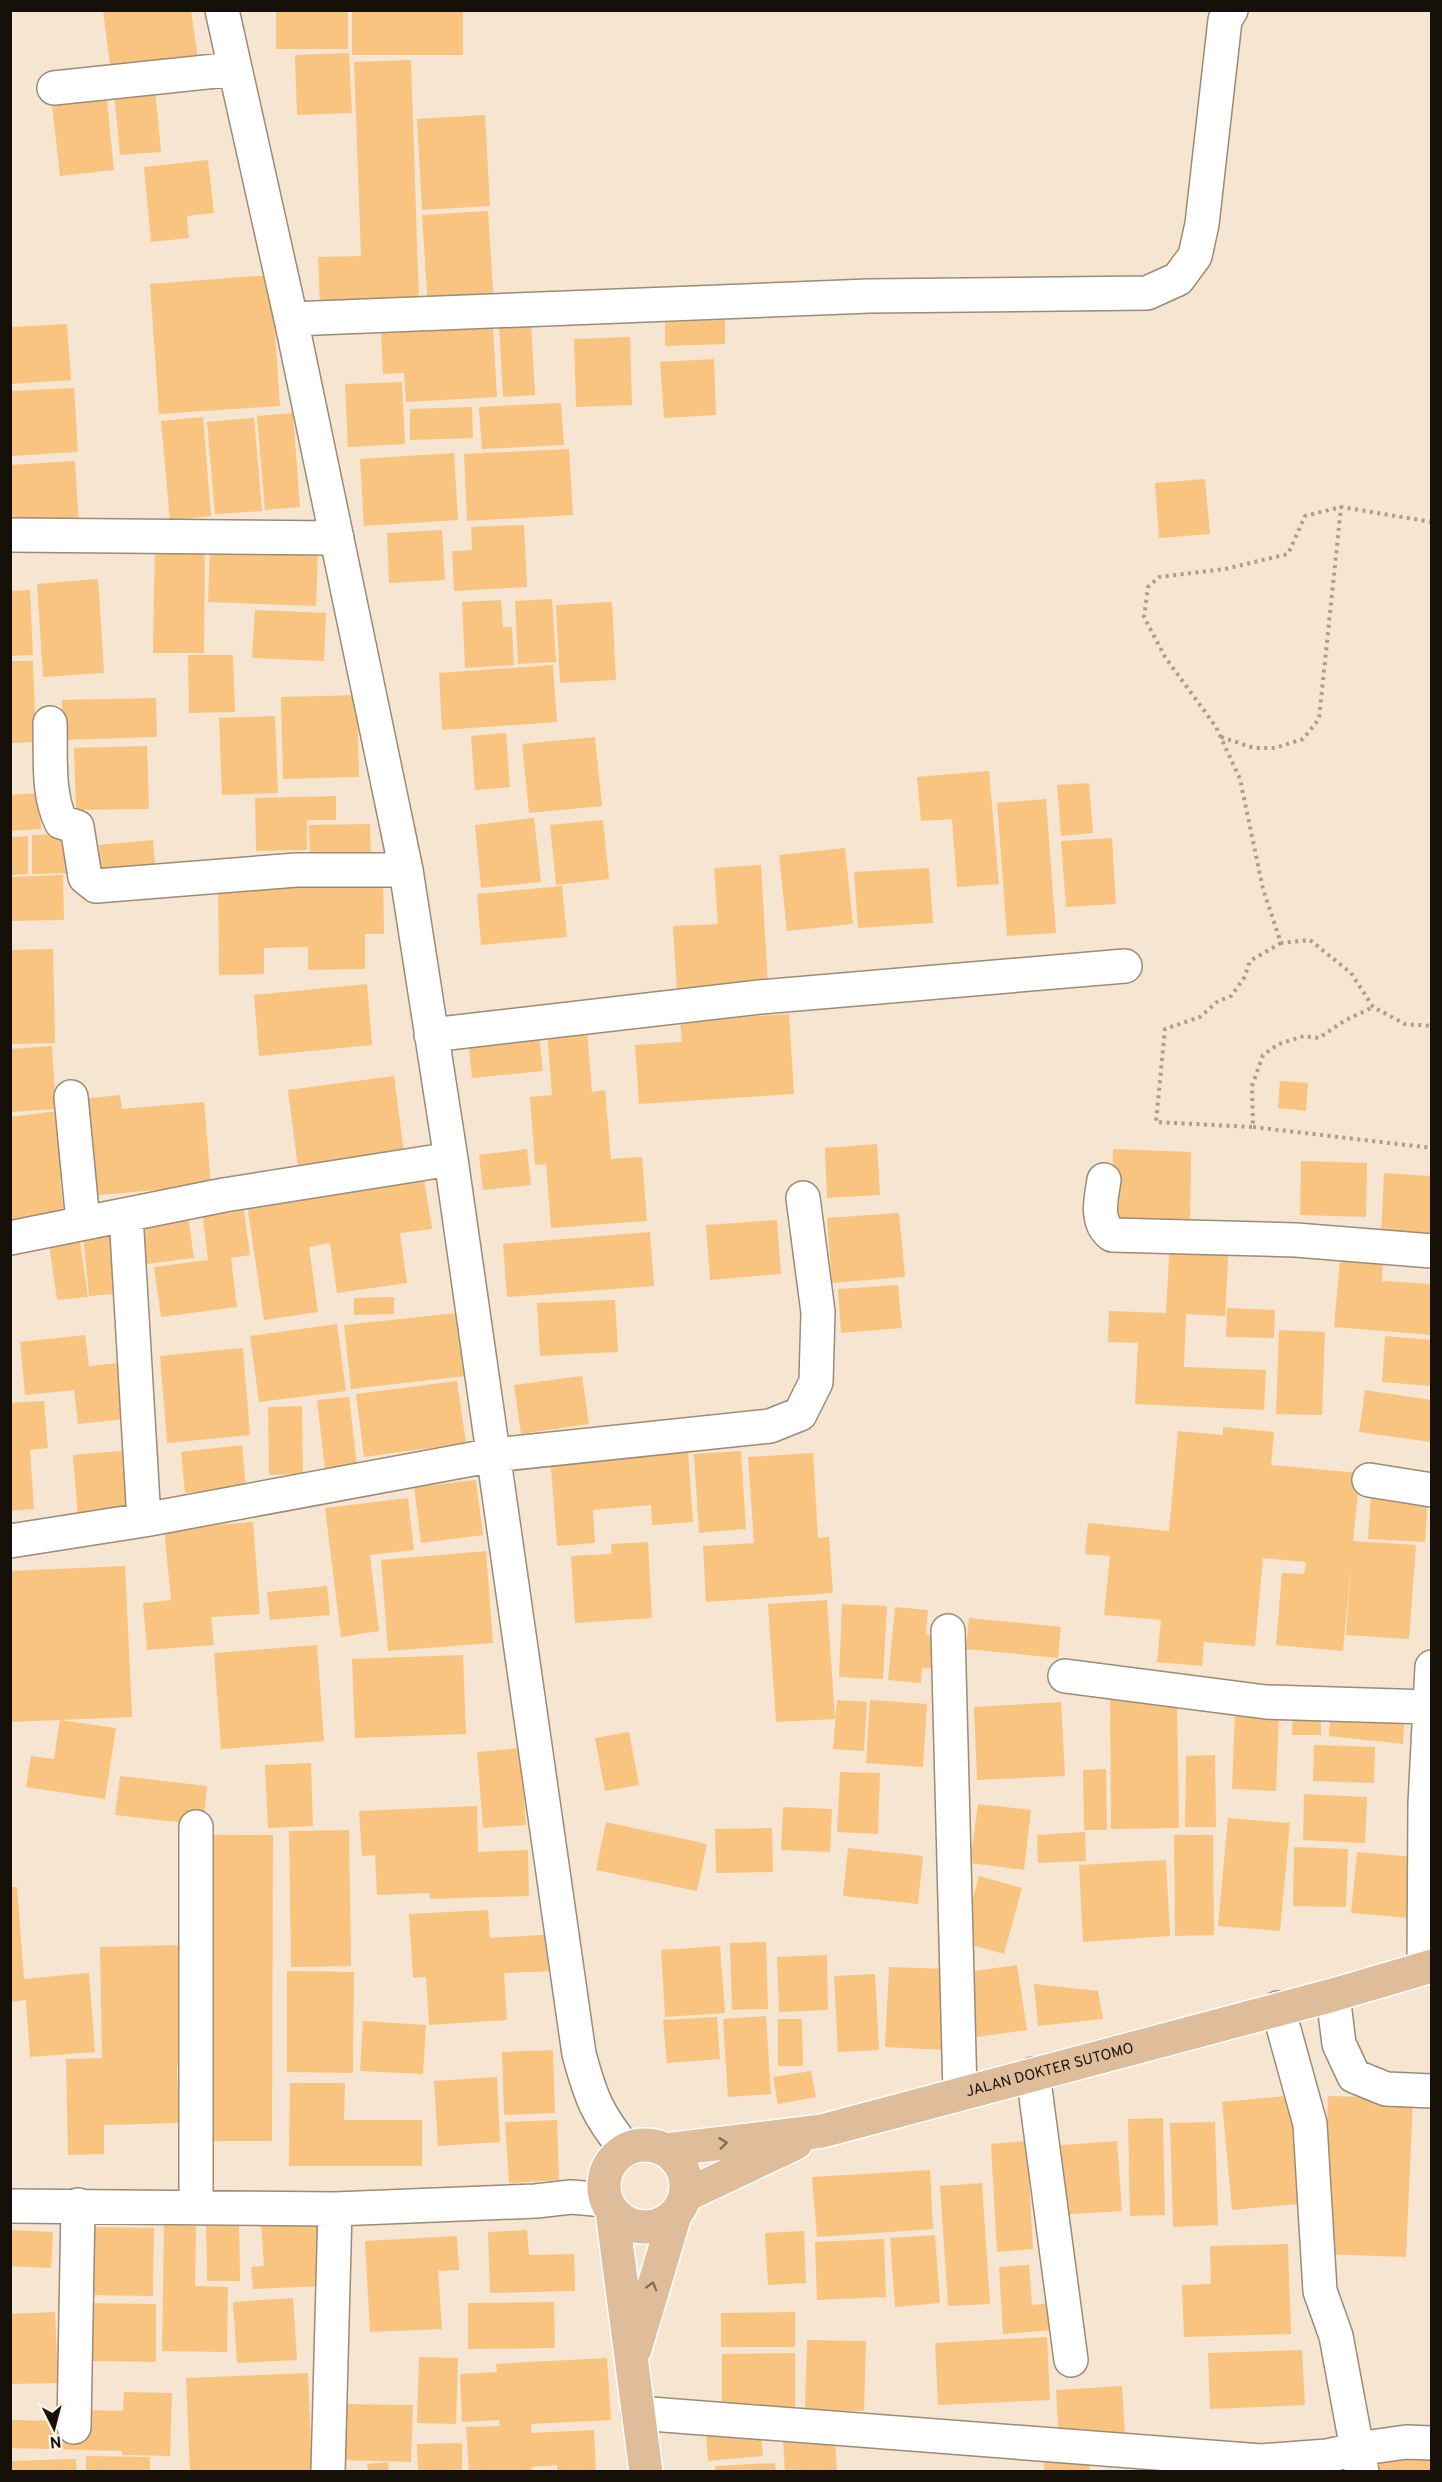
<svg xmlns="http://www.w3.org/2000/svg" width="1442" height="2482" viewBox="0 0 1442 2482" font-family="Overpass,sans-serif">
  <rect width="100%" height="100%" fill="#f6e5d0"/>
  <path fill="#f8c480" d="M103 10H191L198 59 111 72Z
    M352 10H463V55H352Z
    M276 11H348V49H276Z
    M349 53 352 113 297 115 295 55Z
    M411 60 419 303 320 306 318 257 361 256 354 62Z
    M155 88 161 152 120 155 114 92Z
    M106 90 114 170 60 176 51 96Z
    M485 115 490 206 422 210 417 119Z
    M208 160 214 213 187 216 189 238 151 242 144 167Z
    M488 211 494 305 428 308 422 215Z
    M271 275 280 406 159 414 150 284Z
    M725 320V344L665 346V322Z
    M531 323 535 395 503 397 499 324Z
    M67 324 71 380 10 384V327Z
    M493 328 497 397 406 402 404 373 383 374 381 333Z
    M630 337 632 405 576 407 574 339Z
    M714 359 716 415 664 418 660 362Z
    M402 382 405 444 348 447 345 384Z
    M74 388 78 452 10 456V391Z
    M561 403 564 445 482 449 479 407Z
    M472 407 473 438 410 440V409Z
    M293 413 300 507 265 510 257 416Z
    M203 417 211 516 170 520 161 421Z
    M254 418 262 511 215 514 207 422Z
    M569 449 573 515 467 521 464 454Z
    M454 453 458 520 364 526 360 459Z
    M75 461 79 526 11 529 10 465Z
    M1205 479 1210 534 1159 538 1155 483Z
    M524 525 527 587 454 591 452 551 472 550 471 527Z
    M442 530 445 580 389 583 387 533Z
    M155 541 205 542 204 653H153Z
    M210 548 318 553 316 606 208 602Z
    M98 579 104 673 43 677 37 584Z
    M30 590 33 655 10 656V591Z
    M552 599 556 662 518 664 515 601Z
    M501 600 503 627H512L514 665 465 668 462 602Z
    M612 602 616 680 560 683 556 605Z
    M255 610 326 613 324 661 252 658Z
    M188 655H233L235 712 189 713Z
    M10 661H33L36 742 10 743Z
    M553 665 557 722 442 730 439 673Z
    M357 695 359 777 283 779 281 697Z
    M156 698 157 737 62 740V700Z
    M275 716 278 793 222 795 219 718Z
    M506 733 510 787 475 790 471 736Z
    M595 737 602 806 529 813 522 744Z
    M147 746 149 809 76 810 74 748Z
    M989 771 999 884 957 887 952 819 921 821 917 777Z
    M1089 783 1093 833 1061 836 1057 785Z
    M39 793 41 829 10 831V795Z
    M336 796V820H307V850L256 851 255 798Z
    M1046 799 1056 933 1007 936 997 803Z
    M534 818 541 882 481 888 475 825Z
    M603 820 609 879 556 885 550 825Z
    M370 824 371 863 310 864 309 825Z
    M74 834 75 873 32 874V835Z
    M28 836V874L10 875V837Z
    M1112 838 1116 904 1066 907 1061 841Z
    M153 840 156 876 101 880 99 845Z
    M845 848 853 924 787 931 779 855Z
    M761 865 768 985 677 991 673 926 718 924 714 868Z
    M929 868 933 923 858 928 854 872Z
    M63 875 64 920 10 921V877Z
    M383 876 384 934H365V969L308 970V947L264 948V974L219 975 218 879Z
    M562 886 567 937 481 945 477 894Z
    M53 949 55 1043 10 1044V950Z
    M367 984 372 1045 259 1056 254 995Z
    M789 1014 794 1094 639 1104 635 1045 682 1042 680 1021Z
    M538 1028 543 1071 472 1078 468 1036Z
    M587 1029 592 1092 605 1090 611 1159 642 1157 647 1221 551 1228 546 1164 535 1165 530 1097 552 1095 547 1033Z
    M52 1046 56 1109 10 1112V1049Z
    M394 1076 404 1153 298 1168 288 1090Z
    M1280 1081 1308 1083 1306 1111 1278 1108Z
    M120 1095 122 1109 204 1102 211 1185 89 1196 81 1099Z
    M66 1110 74 1178 60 1180 64 1215 10 1221V1117Z
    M877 1144 880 1195 827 1198 825 1148Z
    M527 1149 531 1185 483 1190 479 1155Z
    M1113 1149 1191 1152 1190 1222 1111 1219Z
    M1301 1161 1367 1163 1366 1217 1300 1215Z
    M423 1172 432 1229 400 1233 407 1283 337 1293 330 1243 309 1247 318 1312 264 1320 246 1197Z
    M1384 1173 1431 1176V1238L1381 1235Z
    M242 1197 250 1255 231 1258 237 1307 161 1317 154 1267 208 1260 201 1202Z
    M187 1209 194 1258 139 1265 133 1217Z
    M899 1213 905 1277 832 1283 827 1218Z
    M777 1220 781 1274 710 1280 706 1225Z
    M120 1221 127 1293 89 1296 82 1225Z
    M650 1232 654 1286 507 1297 503 1244Z
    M79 1234 88 1297 57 1300 48 1237Z
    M1170 1240 1229 1242 1225 1316 1186 1314 1184 1367 1266 1370 1264 1410 1135 1404 1138 1343 1108 1342 1109 1311 1166 1313Z
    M1340 1259 1383 1262 1382 1281 1431 1284V1335L1334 1327Z
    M898 1285 902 1328 841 1333 838 1289Z
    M394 1297V1314L354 1315V1298Z
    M615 1300 618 1352 540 1356 537 1303Z
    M1227 1308 1275 1310 1274 1338 1226 1337Z
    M457 1313 465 1376 351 1389 344 1325Z
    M337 1324 346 1391 259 1402 250 1336Z
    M1279 1330 1325 1332 1322 1415 1276 1414Z
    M85 1335 89 1366 127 1362 133 1418 78 1424 74 1390 25 1395 20 1342Z
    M1385 1336 1431 1340V1386L1382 1382Z
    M243 1348 250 1435 167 1443 160 1356Z
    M582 1376 589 1424 521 1434 514 1385Z
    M457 1381 466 1443 364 1457 356 1394Z
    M1365 1390 1431 1400V1442L1359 1432Z
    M349 1397 358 1474 326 1478 317 1400Z
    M44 1401 48 1448 30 1450 34 1509 10 1511V1403Z
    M302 1406 303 1474 269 1475 268 1407Z
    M1223 1427 1274 1432 1271 1465 1360 1473 1353 1541 1416 1545 1409 1639 1346 1635 1351 1564 1343 1651 1276 1645 1282 1573 1304 1574 1306 1562 1263 1558 1255 1646 1204 1642 1202 1666 1157 1662 1161 1620 1104 1615 1110 1556 1085 1554 1088 1523 1169 1531 1178 1431 1223 1435Z
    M242 1445 246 1487 185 1493 181 1452Z
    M131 1450 137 1514 78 1519 73 1455Z
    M741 1451 746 1529 699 1533 694 1454Z
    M688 1452 693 1522 652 1525 651 1505 593 1510 595 1543 557 1546 550 1454Z
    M813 1453 818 1538 829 1537 833 1593 706 1602 703 1546 754 1543 748 1457Z
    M476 1480 483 1535 421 1543 414 1487Z
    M1371 1493 1428 1496 1425 1542 1368 1539Z
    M408 1498 414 1550 370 1555 379 1631 341 1637 325 1508Z
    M253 1522 260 1614 211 1617 214 1645 147 1650 143 1603 171 1600 164 1529Z
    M648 1542 652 1618 575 1623 571 1556 612 1554 611 1544Z
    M486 1551 493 1643 388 1651 381 1560Z
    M125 1566 132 1717 10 1722V1571Z
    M327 1586 330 1615 270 1620 267 1592Z
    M827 1600 835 1719 776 1722 768 1604Z
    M842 1604 887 1606 883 1679 839 1677Z
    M895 1607 928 1610 926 1635 941 1636 938 1669 922 1668 921 1683 888 1680Z
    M969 1618 1061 1627 1058 1658 966 1649Z
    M317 1645 324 1741 221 1749 214 1653Z
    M463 1655 466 1734 355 1738 352 1659Z
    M1110 1694H1177L1179 1828 1111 1829Z
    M837 1700 867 1702 864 1751 833 1749Z
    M870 1700 927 1704 923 1767 866 1763Z
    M1061 1702 1065 1776 977 1780 974 1707Z
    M1331 1706 1405 1713 1403 1744 1329 1736Z
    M1235 1712 1279 1713 1276 1791 1232 1789Z
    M1293 1714H1321V1735H1292Z
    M60 1720 116 1728 105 1799 26 1787 31 1756 54 1759Z
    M629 1732 639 1785 605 1791 595 1738Z
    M1314 1745 1375 1747 1374 1783 1313 1781Z
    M520 1748 526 1825 483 1828 477 1752Z
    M1215 1755 1216 1827H1185L1186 1756Z
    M311 1763 313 1826 268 1828 265 1765Z
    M1106 1769 1107 1830H1084L1083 1770Z
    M840 1772 880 1773 878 1834 837 1832Z
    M120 1776 207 1786 203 1825 115 1815Z
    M1304 1794 1367 1797 1365 1843 1303 1840Z
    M978 1804 1031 1810 1024 1870 970 1863Z
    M477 1806 478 1852 528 1850 529 1896 430 1899V1893L377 1895 375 1855 362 1856 359 1811Z
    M783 1807 832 1809 830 1852 781 1850Z
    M1228 1818 1290 1823 1280 1931 1218 1926Z
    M606 1822 707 1844 697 1891 596 1870Z
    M772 1828 773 1872 716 1873 715 1829Z
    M349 1830 351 1966 291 1967 289 1831Z
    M1085 1832 1086 1861 1038 1863 1037 1835Z
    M203 1835H273L272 2141H202Z
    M1174 1835H1213L1214 1935 1175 1936Z
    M1294 1847 1348 1849 1346 1907 1293 1906Z
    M848 1848 923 1856 918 1904 843 1896Z
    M1357 1852 1415 1857 1409 1918 1351 1913Z
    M1166 1860 1170 1936 1083 1942 1079 1865Z
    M979 1876 1022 1888 1004 1954 961 1942Z
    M10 1887H17L24 1979 89 1973 95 2052 30 2057 26 2000 10 2002Z
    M488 1910 490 1938 556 1934 557 1971 504 1973 507 2020 429 2025 426 1977 413 1978 409 1914Z
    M766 1942 768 2009 732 2010 730 1943Z
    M182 1945 185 2066H177L179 2123 104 2125V2154L68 2155 66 2059 102 2058 100 1947Z
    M720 1946 725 2013 665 2017 661 1950Z
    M827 1955 828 2010 779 2012 777 1957Z
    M1017 1965 1027 2030 977 2037 967 1972Z
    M889 1967 948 1969 944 2050 885 2047Z
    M287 1971 354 1972 353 2073 287 2072Z
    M875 1974 879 2050 838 2052 834 1976Z
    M1034 1984 1098 1991 1103 2019 1038 2026Z
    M766 2016 771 2094 728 2097 723 2019Z
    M717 2017 720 2059 667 2063 663 2020Z
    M778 2019H802L803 2066H778Z
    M363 2021 426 2025 423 2074 360 2071Z
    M553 2050 555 2113 504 2115 502 2052Z
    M811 2071 816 2097 778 2104 773 2077Z
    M497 2077 500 2142 438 2146 434 2081Z
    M290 2083H345L344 2120H422V2166H289Z
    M1296 2095 1307 2203 1232 2210 1222 2102Z
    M1328 2096 1413 2098 1406 2257 1322 2254Z
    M1163 2118 1165 2215 1130 2216 1128 2119Z
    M557 2120 559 2180 509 2183 505 2122Z
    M1215 2122 1218 2225 1173 2227 1170 2123Z
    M1027 2141 1033 2249 997 2252 991 2144Z
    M1117 2141 1122 2211 1055 2215 1050 2146Z
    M930 2170 933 2229 817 2237 812 2177Z
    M982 2183 990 2304 948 2306 940 2186Z
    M206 2217H239L240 2281H207Z
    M320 2221 323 2286 253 2289 251 2267 264 2266 261 2224Z
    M164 2225 196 2226 195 2286 228 2287 227 2352 162 2351Z
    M85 2227 154 2228 153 2296 85 2295Z
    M10 2230 53 2232 51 2268 10 2266Z
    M527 2230 529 2255 574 2254 575 2291 490 2293 488 2232Z
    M804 2231 806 2283 768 2285 765 2233Z
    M935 2235 940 2303 895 2307 890 2238Z
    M457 2236 459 2270 438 2271 442 2329 370 2332 365 2241Z
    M884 2239 886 2297 817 2300 815 2242Z
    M1288 2244 1291 2334 1184 2337 1182 2285 1211 2284 1210 2246Z
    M1029 2265 1032 2305 1053 2303 1055 2330 1003 2334 999 2267Z
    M293 2298 297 2360 237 2363 233 2302Z
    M554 2302 555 2348 468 2349V2303Z
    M85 2303 156 2304V2362L85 2361Z
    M55 2312 58 2383 10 2384V2314Z
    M795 2312V2347H721V2313Z
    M1047 2337 1050 2400 938 2405 935 2343Z
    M807 2340 866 2341 864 2411 805 2410Z
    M1302 2350 1305 2405 1210 2409 1208 2353Z
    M795 2353V2409H722V2354Z
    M419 2357 458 2358 456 2424 417 2423Z
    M607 2358 611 2420 531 2424V2433L594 2430 596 2472H557V2465L532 2467 533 2472H469L466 2427 500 2426 499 2420 462 2422 460 2374 497 2372 496 2364Z
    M308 2373 312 2472H190L186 2378Z
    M1122 2386 1125 2436 1059 2440 1056 2390Z
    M124 2392 172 2393 170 2456 122 2455V2451L10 2448V2420L67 2421 84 2410 123 2411Z
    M343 2404 413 2405 411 2462 343 2460Z
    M760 2427 763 2456 708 2461 706 2433Z
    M835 2438 837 2472H785L783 2440Z
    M462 2443V2472H418L417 2444Z
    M86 2456 150 2457V2472H86Z
    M1431 2458V2472H1376L1375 2461Z
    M76 2459 77 2472H10V2461Z
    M1044 2460 1090 2461V2472H1044Z
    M388 2462 389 2472H368L367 2464Z
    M775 2463 776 2472H715V2466Z"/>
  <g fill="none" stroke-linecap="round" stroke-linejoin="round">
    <g stroke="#9b8b77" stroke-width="36">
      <path id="minor" d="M222 10 291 319 406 870 451 1159 579 2054C591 2098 597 2114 626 2150
        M54 88 235 69
        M291 319 869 296 1147 293 1178 279 1195 256 1202 224 1225 20 1231 10
        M10 535 337 538
        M50 723C51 756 47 793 61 822L77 827 85 877 96 886 296 870H406
        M431 1035 760 997 1125 966
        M71 1097 83 1222
        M1104 1180C1101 1199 1095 1222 1112 1235L1296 1240 1432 1251
        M126 1215 144 1520
        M10 1238 224 1195 451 1159
        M1369 1480 1432 1490
        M10 1541 144 1520 494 1455 770 1426 800 1414 816 1382 818 1312 803 1198
        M948 1631 960 2093
        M1065 1676 1266 1702 1429 1707
        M196 1827V2206
        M1424 1968 1425 1804 1432 1667
        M1333 1995 1339 2044 1354 2076 1386 2089 1432 2091
        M1278 2008 1310 2124 1320 2291 1336 2336 1357 2449 1406 2442 1432 2443
        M1033 2074 1071 2360
        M10 2206 335 2209 536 2201 571 2197 606 2200
        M638 2413 1261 2461 1327 2456 1357 2449 1362 2472
        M74 2427 78 2205
        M328 2472 335 2209"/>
    </g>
    <g stroke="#fff" stroke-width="36">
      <g id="major">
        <circle cx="645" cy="2186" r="41"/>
        <path id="s1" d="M665 2150 822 2131 1333 1995 1432 1966"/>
        <path d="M686 2195 796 2143"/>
        <path d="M612 2211 646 2472"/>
        <path d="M635 2349 675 2215"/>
      </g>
    </g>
    <path stroke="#ab9e8d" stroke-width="4" stroke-dasharray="3 4.5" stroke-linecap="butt" d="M1432 522 1341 507 1305 516 1288 554 1225 569 1159 577 1148 587 1144 617 1165 657 1216 727 1240 779 1263 889 1281 943 1310 940 1351 973 1373 1007 1405 1024 1432 1026
      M1221 737 1254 748H1275L1303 739 1319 719 1341 507
      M1281 943 1250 961 1244 978 1231 996 1217 1002 1200 1017 1165 1029 1156 1122 1253 1127 1252 1086 1263 1055 1279 1044 1304 1036 1319 1038 1344 1021 1373 1007
      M1253 1127 1432 1148"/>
    <use href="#minor" stroke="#fff" stroke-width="33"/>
    <use href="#major" stroke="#dfbc9a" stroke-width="33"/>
  </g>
  <defs><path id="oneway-chevron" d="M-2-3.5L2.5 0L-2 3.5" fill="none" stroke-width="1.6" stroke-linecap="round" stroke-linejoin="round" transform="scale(1.5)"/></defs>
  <g stroke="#846f58">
    <use href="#oneway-chevron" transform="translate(723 2143) rotate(-7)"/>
    <use href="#oneway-chevron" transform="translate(652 2286) rotate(-74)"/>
  </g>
  <g text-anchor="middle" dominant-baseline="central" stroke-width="6" stroke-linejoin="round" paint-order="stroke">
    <g font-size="15" fill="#151008" stroke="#fef3e7">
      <text stroke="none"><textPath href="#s1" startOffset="394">JALAN DOKTER SUTOMO</textPath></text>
    </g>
  </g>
  <rect width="1442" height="2482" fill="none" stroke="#151008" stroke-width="24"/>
  <g transform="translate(54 2428) rotate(174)" stroke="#fef3e7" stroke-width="4.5" paint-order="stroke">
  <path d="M0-4.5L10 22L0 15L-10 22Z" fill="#151008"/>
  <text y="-9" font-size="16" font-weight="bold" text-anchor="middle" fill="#151008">N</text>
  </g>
</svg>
